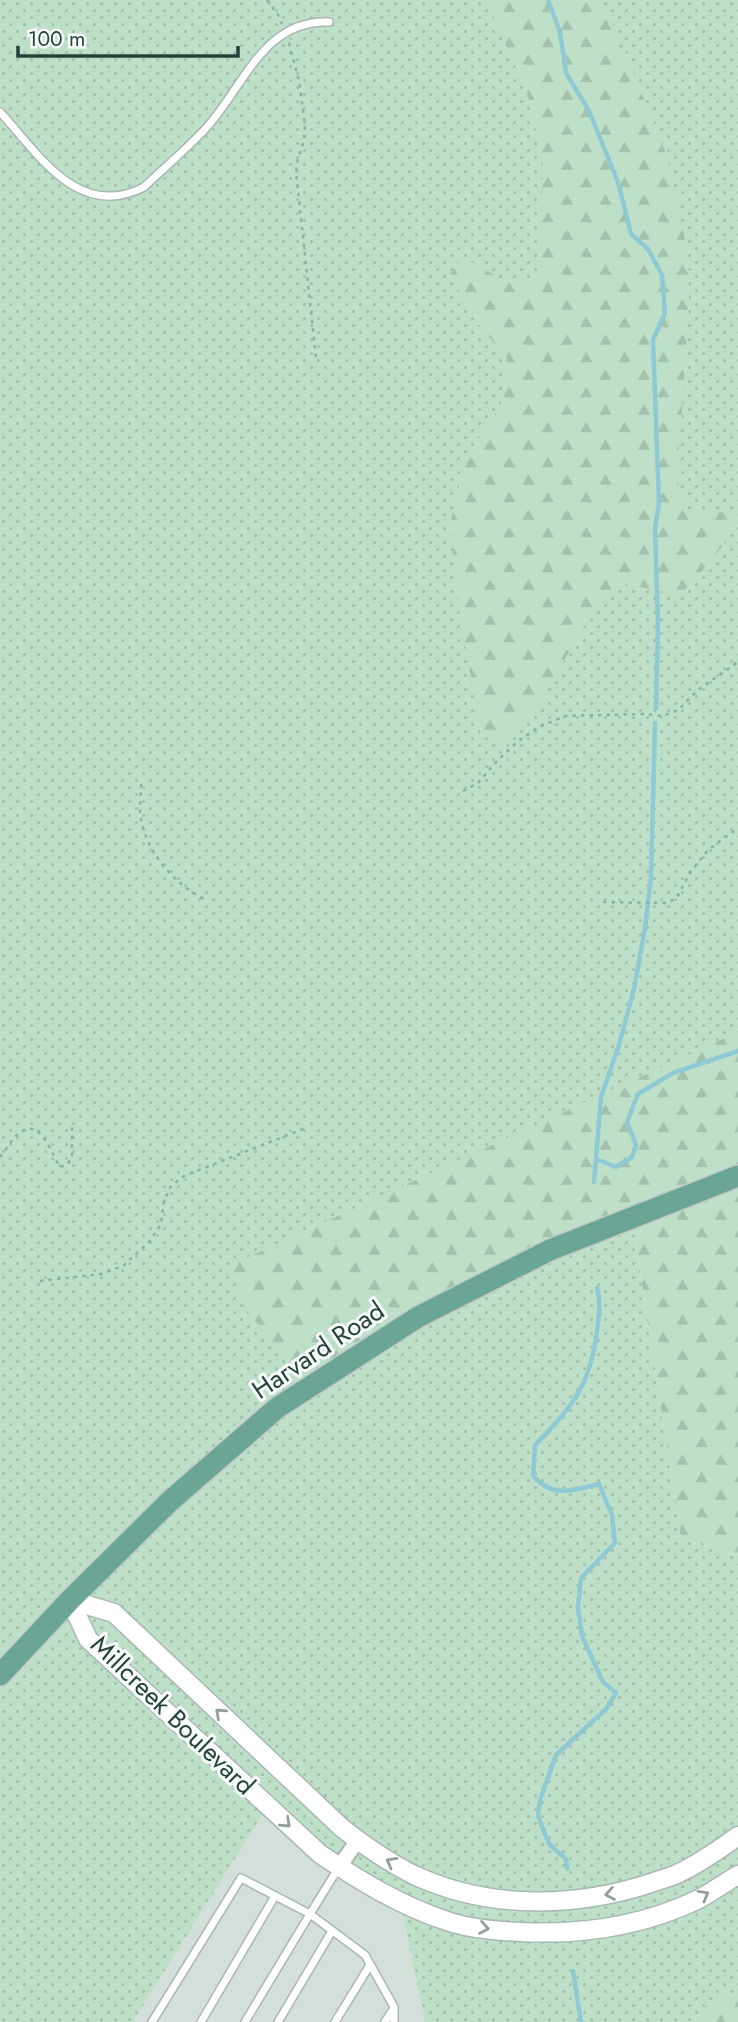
<svg xmlns="http://www.w3.org/2000/svg" width="738" height="2022" viewBox="0 0 738 2022" font-family="Jost,sans-serif">
  <defs>
    <pattern id="grass-dots" width="8" height="8" patternUnits="userSpaceOnUse" patternTransform="scale(1.75)"><rect width="8" height="8" fill="#bfe0c8"/><path d="M2 2h.1M6 6h.1" fill="none" stroke="#a4c1ad" stroke-width="1.8" stroke-linecap="round"/></pattern>
    <pattern id="forest-firs" width="22" height="20" patternUnits="userSpaceOnUse" patternTransform="scale(1.75)"><rect width="22" height="20" fill="#bfe0c8"/><path d="M5 1l3.5 6h-7zM16 11l3.5 6h-7z" fill="#a4c1ad"/></pattern>
  </defs>
  <rect width="100%" height="100%" fill="#e6efeb"/>
  <path fill="#d4dfda" d="M268 1806 400 1902 425 2022H133Z"/>
  <path fill="url(#grass-dots)" d="M0 0H738V1130L418 1317 632 1218 681 1539 738 1555V1991L703 2007 694 2022H425L400 1902 268 1806 133 2022H0Z"/>
  <path fill="url(#forest-firs)" d="M486 0H601L625 51 667 156 688 253 689 302 681 426 676 476 688 513 738 512C738 536 697 576 680 595L620 583 582 628 545 695 523 726 504 741 481 736 459 609 450 524 466 458 501 404 507 359 476 321 450 274 462 257 507 282 539 281 543 161 527 92Z
    M738 1032V1555L681 1539 632 1218 550 1250 307 1388 245 1308 231 1265Z
    M738 1991V2022H694L703 2007Z"/>
  <g fill="none" stroke-linecap="round" stroke-linejoin="round">
    <path stroke="#8ec9d4" stroke-width="4.5" d="M548 0 560 32 566 73 589 111 618 182 631 234 648 249 662 275 665 313 653 340 659 503 655 528 658 624 656 708
      M596 1159 616 1167 632 1157 636 1145 627 1122 638 1094 673 1073 738 1051
      M594 1182 601 1097 619 1045 634 989 645 928 651 878 655 723
      M567 1868 566 1859 550 1845 545 1834 538 1816 540 1800 556 1755 606 1709 616 1693 603 1682 582 1636 578 1608 581 1578 615 1543 612 1515 599 1484C573 1490 553 1499 533 1476L535 1445C572 1408 590 1385 597 1332 599 1315 601 1304 597 1288
      M573 1971 581 2022"/>
    <g stroke="#a8b8b2" stroke-width="10">
      <path id="service" d="M0 112C38 153 78 221 144 187 165 167 188 148 207 127 244 86 264 19 329 22
        M152 2022 241 1878 310 1914 339 1867
        M201 2022 275 1896
        M245 2022 310 1914 365 1955 394 2007V2022
        M278 2022 332 1931
        M335 2022 370 1965
        M385 2022 394 2008"/>
    </g>
    <g stroke="#a8b8b2" stroke-width="18">
      <path id="minor" d="M339 1867 358 1840"/>
    </g>
    <g stroke="#a8b8b2" stroke-width="21">
      <path id="tertiary" d="M70 1600 88 1639 320 1854C360 1881 401 1906 447 1921 470 1929 497 1931 521 1932 581 1935 642 1926 697 1900 711 1893 724 1883 738 1875
        M70 1600 114 1613 342 1828C365 1846 388 1862 414 1875 489 1910 577 1908 654 1882 662 1879 671 1877 679 1873 700 1863 720 1849 738 1836"/>
    </g>
    <g stroke="#c2cac8" stroke-width="24">
      <path id="primary" d="M0 1675 70 1600 170 1501 277 1408 418 1317 550 1250 738 1176"/>
    </g>
    <path stroke="#86b3a5" stroke-width="2.5" stroke-dasharray="3.5 5" stroke-linecap="butt" d="M267 0 278 15 282 24
      M289 43 299 81 305 125 304 141 298 158 296 172 316 358
      M141 784C141 793 140 802 140 811 143 849 173 884 206 900
      M463 791 478 783 495 763 517 742 539 727 565 716 643 714 663 716 678 710 698 690 738 662
      M603 902 668 903 677 897 690 873 708 850 738 828
      M0 1157C6 1150 11 1141 18 1134 40 1115 51 1153 60 1167L67 1165 72 1157V1126
      M40 1281 101 1274 123 1266 150 1241 161 1224 164 1201 171 1186 184 1176 308 1127"/>
    <use href="#service" stroke="#fff" stroke-width="7"/>
    <use href="#minor" stroke="#fff" stroke-width="14"/>
    <use href="#tertiary" stroke="#fff" stroke-width="18"/>
    <use href="#primary" stroke="#6aa596" stroke-width="21"/>
  </g>
  <defs><path id="oneway-chevron" d="M-2-3.5L2.5 0L-2 3.5" fill="none" stroke-width="1.6" stroke-linecap="round" stroke-linejoin="round" transform="scale(1.75)"/></defs>
  <g stroke="#92a09c">
    <use href="#oneway-chevron" transform="translate(220 1713) rotate(-137)"/>
    <use href="#oneway-chevron" transform="translate(286 1823) rotate(43)"/>
    <use href="#oneway-chevron" transform="translate(391 1862) rotate(-151)"/>
    <use href="#oneway-chevron" transform="translate(610 1894) rotate(170)"/>
    <use href="#oneway-chevron" transform="translate(704 1895) rotate(-29)"/>
    <use href="#oneway-chevron" transform="translate(484 1928) rotate(10)"/>
  </g>
  <g text-anchor="middle" dominant-baseline="central" stroke-width="6" stroke-linejoin="round" paint-order="stroke">
    <g font-size="26" fill="#24423a" stroke="#f7fbf9">
      <text transform="translate(318 1350) rotate(-34)">Harvard Road</text>
      <text transform="translate(173 1715) rotate(44)">Millcreek Boulevard</text>
    </g>
  </g>
  <path d="M18 46v10h220v-10" fill="none" stroke="#24423a" stroke-width="3.5"/>
  <text x="28" y="46" font-size="21" fill="#24423a" stroke="#f7fbf9" stroke-width="5" paint-order="stroke">100 m</text>
</svg>
